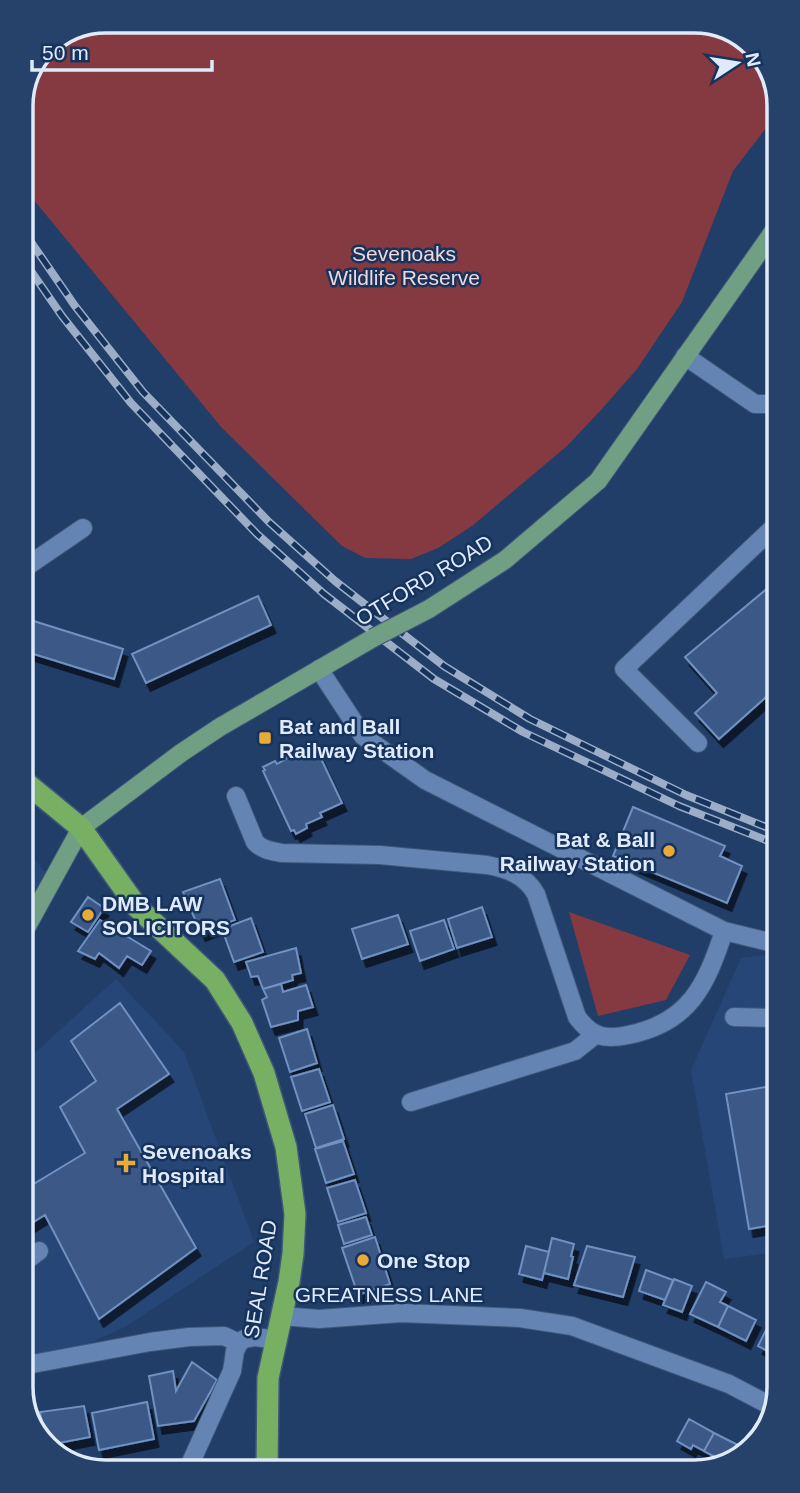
<svg xmlns="http://www.w3.org/2000/svg" width="800" height="1493" viewBox="0 0 800 1493" font-family="Helvetica,sans-serif">
  <defs>
    <filter id="shadow"><feDropShadow dx="4.5" dy="8" stdDeviation="0" flood-color="#0009"/></filter>
  </defs>
  <rect width="100%" height="100%" fill="#213e68"/>
  <path fill="#264677" d="M25 847 45 872 25 912Z
    M772 954 777 955 778 1252 724 1259 691 1070 741 958Z
    M116 979 184 1052 254 1242 125 1327 27 1372 26 1084 29 1058Z"/>
  <path fill="#843a40" d="M107 21H699L745 38 772 73 773 119 733 171 682 302 637 369 601 410 567 446 472 526 438 548 411 559 365 558 342 546 222 428 28 193 22 181 21 101 46 46Z
    M569 912 690 955 666 1000 598 1016Z"/>
  <path fill="#3b5986" stroke="#6f91c1" stroke-width="2" filter="url(#shadow)" d="M775 582V689L719 739 695 713 717 693 685 657Z
    M258 596 271 625 146 683 132 654Z
    M24 618 123 649 114 679 24 651Z
    M314 744 342 803 320 813 322 817 306 824 307 828 296 834 294 830 291 831 263 771 265 770 263 767 275 761 277 764 286 759V758Z
    M633 807 725 846 720 856 742 866 727 903 613 856Z
    M220 879 235 920 201 933 183 892Z
    M88 897 104 908 88 932 71 922Z
    M482 907 492 937 457 948 448 919Z
    M398 915 408 944 362 959 352 929Z
    M251 918 263 952 234 962 222 929Z
    M100 920 151 951 142 965 127 956 119 968 99 953 95 959 78 951Z
    M444 920 454 949 420 961 410 931Z
    M296 948 301 973 292 975 293 980 263 989 258 976 251 977 246 962Z
    M281 984 283 992 306 985 313 1007 298 1011V1020L271 1027 262 1000 267 997 263 989Z
    M120 1003 169 1074 117 1109 196 1248 99 1319 45 1215 27 1226V1188L85 1153 60 1107 96 1081 71 1041Z
    M307 1029 317 1063 290 1072 279 1038Z
    M319 1069 330 1102 302 1111 291 1077Z
    M777 1085 778 1224 749 1229 726 1094Z
    M333 1105 344 1139 316 1148 305 1114Z
    M343 1141 354 1174 326 1183 315 1149Z
    M355 1180 366 1213 338 1222 327 1188Z
    M366 1217 372 1235 344 1244 338 1225Z
    M375 1237 390 1284 358 1295 342 1248Z
    M552 1238 574 1244 571 1256 573 1257 568 1279 544 1273Z
    M526 1246 549 1252 542 1280 519 1274Z
    M587 1246 635 1257 623 1297 574 1285Z
    M646 1270 673 1280 665 1300 639 1291Z
    M674 1279 692 1286 682 1312 663 1305Z
    M706 1282 726 1292 720 1302 728 1306 718 1327 690 1314Z
    M728 1306 756 1320 746 1341 718 1327Z
    M768 1326 779 1332V1357L758 1346Z
    M192 1362 217 1380 194 1421 158 1426 149 1376 173 1371 176 1391Z
    M147 1402 154 1439 99 1450 92 1413Z
    M84 1406 90 1437 49 1445 46 1442 40 1412Z
    M36 1414 39 1434 28 1420V1415Z
    M689 1419 714 1433 704 1451 693 1445 691 1449 677 1441Z
    M714 1433 738 1445 730 1462 727 1465H720L711 1461 713 1456 704 1451Z"/>
  <g fill="none" stroke-linecap="round" stroke-linejoin="round">
    <g stroke="#3f5779" stroke-width="20">
      <path id="minor" d="M685 356 755 404H774
        M23 569 83 528
        M319 669 363 736 425 780 724 931 777 944
        M698 743 624 669 775 526
        M236 796 255 842C262 850 272 851 282 853L380 855 487 865C508 869 525 875 536 894L577 1017C592 1037 604 1040 628 1035 689 1023 706 986 724 931
        M734 1017 777 1018
        M411 1102 575 1051 595 1035
        M27 1260 39 1251
        M282 1316 319 1319 401 1313 520 1318 572 1326 729 1384 773 1407
        M27 1365 150 1342 189 1337 224 1336 239 1343
        M187 1471 232 1371 235 1351 239 1343 244 1339 255 1337 277 1340"/>
    </g>
    <g stroke="#3f5779" stroke-width="20">
      <path id="major" d="M429 609 505 560 598 481 773 232
        M25 930 81 828 181 753 220 727 373 638"/>
    </g>
    <g stroke="#3f5779" stroke-width="24">
      <path id="highway" d="M25 782 81 828 137 907 215 980 242 1023 264 1073 286 1147 295 1214 293 1254 289 1282 268 1378 267 1470"/>
    </g>
    <use href="#minor" stroke="#6485b4" stroke-width="18"/>
    <use href="#major" stroke="#709f83" stroke-width="18"/>
    <use href="#highway" stroke="#78b063" stroke-width="21"/>
    <g stroke="#9caec7" stroke-width="8">
      <path id="rail" d="M22 229 75 306 143 392 269 522 335 581 444 666 530 719 686 795 776 831
        M22 258 62 316 131 403 257 534 324 594 434 679 523 732 679 806 776 844"/>
    </g>
    <use href="#rail" stroke="#16335d" stroke-width="5" stroke-dasharray="16" stroke-linecap="butt"/>
    <g stroke="#3f5779" stroke-width="20" stroke-linecap="butt">
      <path id="major-bridge" d="M373 638 429 609"/>
    </g>
    <use href="#major-bridge" stroke="#709f83" stroke-width="18"/>
  </g>
  <g fill="#eaaa38" stroke="#16335d" stroke-width="2.5">
    <rect x="258" y="731" width="14" height="14" rx="3.5"/>
    <circle cx="669" cy="851" r="7"/>
    <circle cx="88" cy="915" r="7"/>
    <path d="M122.5 1152.5h7v7h7v7h-7v7h-7v-7h-7v-7h7z"/>
    <circle cx="363" cy="1260" r="7"/>
  </g>
  <g text-anchor="middle" dominant-baseline="central" stroke-width="5" stroke-linejoin="round" paint-order="stroke">
    <g font-size="21" fill="#f1d7d7" stroke="#16335d">
      <text x="404" y="253">Sevenoaks<tspan x="404" dy="24">Wildlife Reserve</tspan></text>
    </g>
    <g font-size="21" fill="#dfeafa" stroke="#16335d">
      <text transform="translate(424 580) rotate(-31)">OTFORD ROAD</text>
      <text transform="translate(260 1279) rotate(-81)">SEAL ROAD</text>
      <text x="389" y="1294">GREATNESS LANE</text>
    </g>
    <g font-size="21" font-weight="bold" fill="#dfeafa" stroke="#16335d" text-anchor="start">
      <text x="279" y="726">Bat and Ball<tspan x="279" dy="24">Railway Station</tspan></text>
      <text x="655" y="839" text-anchor="end">Bat &amp; Ball<tspan x="655" dy="24">Railway Station</tspan></text>
      <text x="102" y="903">DMB LAW<tspan x="102" dy="24">SOLICITORS</tspan></text>
      <text x="142" y="1151">Sevenoaks<tspan x="142" dy="24">Hospital</tspan></text>
      <text x="377" y="1260">One Stop</text>
    </g>
  </g>
  <path d="M0 0H800V1493H0ZM106 33H694A73 73 0 0 1 767 106V1387A73 73 0 0 1 694 1460H106A73 73 0 0 1 33 1387V106A73 73 0 0 1 106 33Z" fill="#26426a" fill-rule="evenodd"/>
  <path fill="none" stroke="#dfeafa" stroke-width="3.5" d="M106 33H694A73 73 0 0 1 767 106V1387A73 73 0 0 1 694 1460H106A73 73 0 0 1 33 1387V106A73 73 0 0 1 106 33Z"/>
  <g transform="translate(737 63) rotate(78)" stroke="#16335d" stroke-width="5" paint-order="stroke">
  <path d="M0-5L12 26L0 18L-12 26Z" fill="#dfeafa"/>
  <text y="-10" font-size="19" font-weight="bold" text-anchor="middle" fill="#dfeafa">N</text>
  </g>
  <path d="M32 60v10h180v-10" fill="none" stroke="#dfeafa" stroke-width="3.5"/>
  <text x="42" y="60" font-size="21" fill="#dfeafa" stroke="#16335d" stroke-width="5" paint-order="stroke">50 m</text>
</svg>
